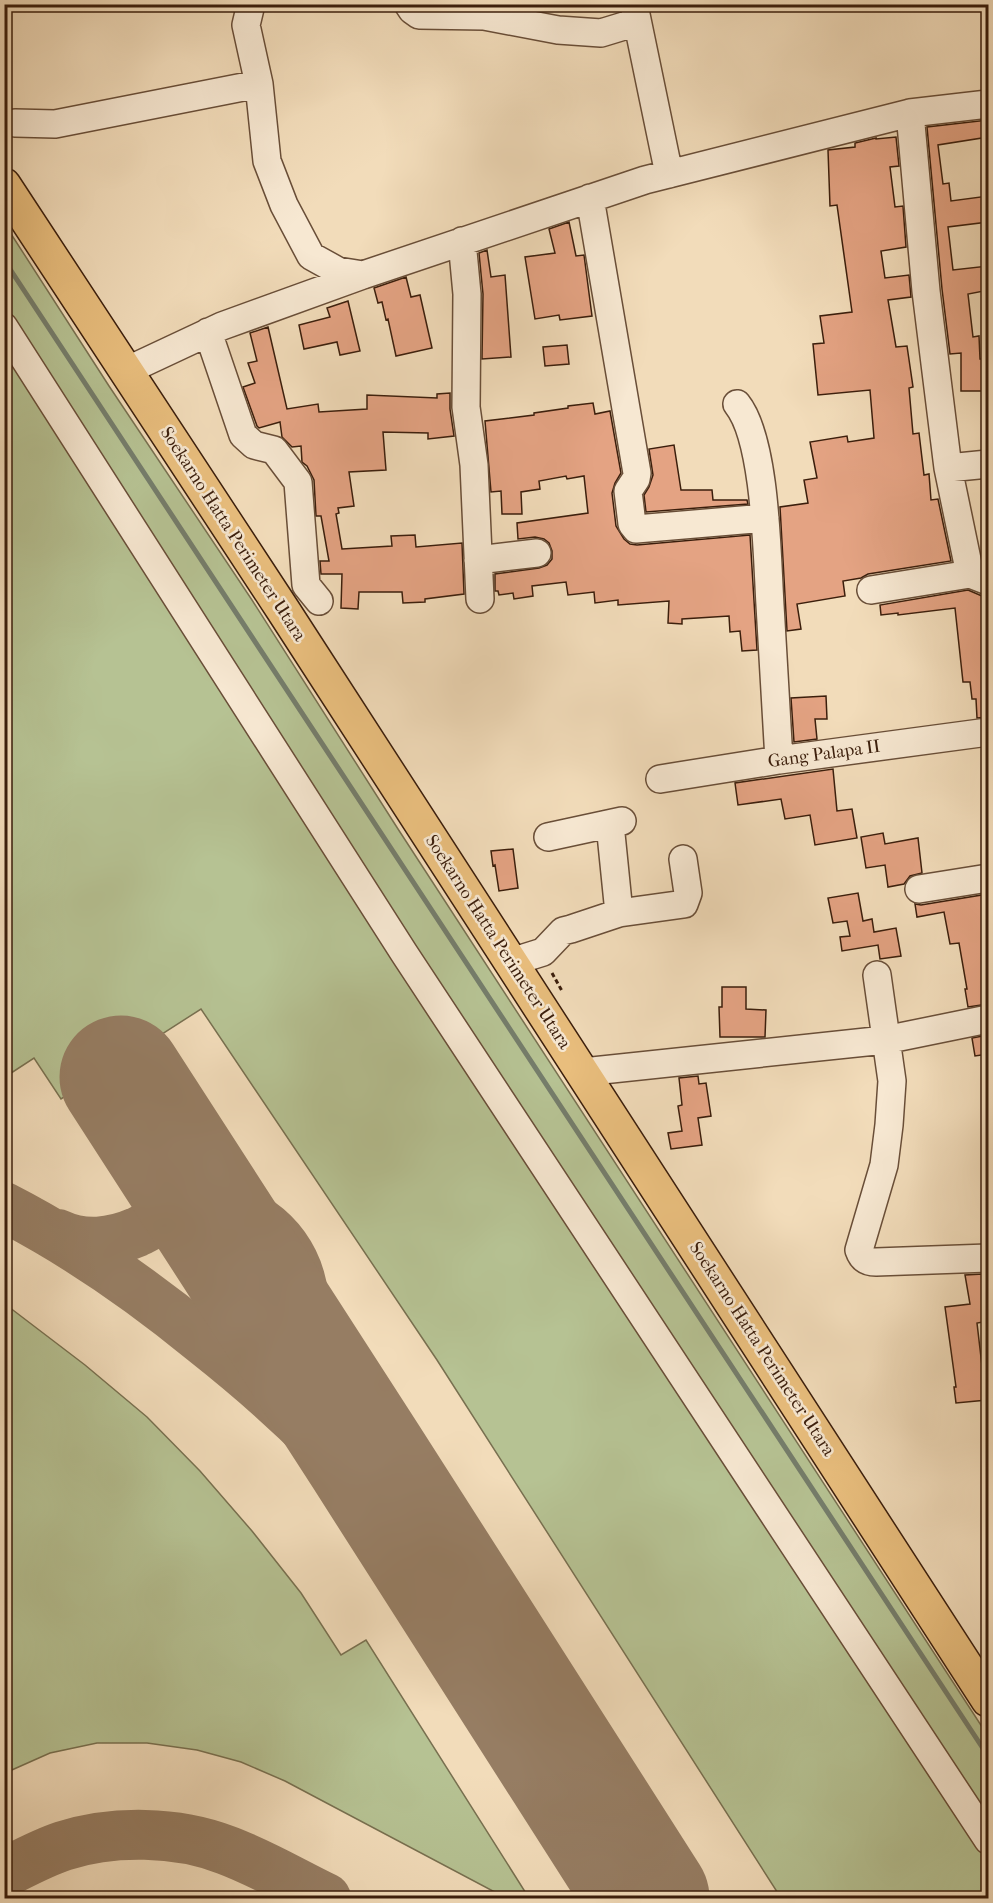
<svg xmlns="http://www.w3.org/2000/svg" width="993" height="1903" viewBox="0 0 993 1903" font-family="'IM FELL French Canon',serif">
  <rect width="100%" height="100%" fill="#f2dcba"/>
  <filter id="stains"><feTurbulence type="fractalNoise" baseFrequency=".00333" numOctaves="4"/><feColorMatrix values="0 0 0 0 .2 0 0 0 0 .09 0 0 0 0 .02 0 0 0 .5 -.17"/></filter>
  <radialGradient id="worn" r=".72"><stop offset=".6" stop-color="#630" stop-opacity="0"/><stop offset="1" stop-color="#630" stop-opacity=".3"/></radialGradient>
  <path fill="#b6c293" stroke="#787050" stroke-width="1.5" d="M4 223 109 386 252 600 398 829 988 1736V1898H781L437 1360 201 1009 61 1099 34 1058 5 1077Z
    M5 1304 85 1365 147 1417 200 1471 252 1531 301 1593 341 1655 366 1640 529 1898H506L285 1781 241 1762 197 1750 147 1743H97L50 1753 5 1773Z"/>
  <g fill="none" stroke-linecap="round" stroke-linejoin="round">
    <path stroke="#757d6b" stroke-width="5" d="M4 260 988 1756"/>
    <path stroke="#967d63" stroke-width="50" d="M4 1207C76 1244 142 1290 204 1341 261 1386 316 1435 363 1490 403 1535 440 1584 477 1632
      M58 1234C83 1246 112 1243 137 1232 165 1218 180 1204 213 1206 259 1208 298 1248 303 1294 305 1314 299 1333 306 1353 311 1368 321 1382 329 1396 341 1416 353 1435 365 1455
      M4 1873C24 1863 42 1853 63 1846 113 1830 177 1831 226 1850 261 1863 293 1882 326 1898"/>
    <path stroke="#967d63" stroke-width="123" d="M121 1077 365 1455 648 1898"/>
  </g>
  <path fill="#e4a383" stroke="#3b1e0c" stroke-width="1.5" d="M988 120V137L938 145 943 184 949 183 951 201 988 196V222L948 227 953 270 988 266V286H983L984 291 968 294 973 337 979 336 980 359H987V391H961V353L950 354 942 289 927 127Z
    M896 137 899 166 890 167 895 207 903 206 906 247 881 251 885 278 909 275 911 297 888 300 896 347 907 346 913 387 909 388 913 434 919 433 924 475 929 474 931 500 938 499 951 561 868 574 861 578 843 581 845 596 797 604 801 629 787 631 780 507 808 503 804 480 817 478 810 442 847 436 848 442 874 438 870 390 818 395 813 344 824 343 820 316 852 312 837 205 830 206 828 150 855 147V143L876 138V139Z
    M569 222 576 256 584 255 592 316 560 320 559 315 535 319 525 257 555 253 549 229Z
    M487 250 491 277 505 275 511 357 482 359 483 294 479 253Z
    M406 277 411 297 420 295 432 348 396 356 388 319 386 320 382 302 378 303 374 288Z
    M348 301 360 351 340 355 337 342 304 349 299 325 330 317 327 308Z
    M268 327 287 409 318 404 319 412 367 409V395L437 398V394L450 393V409L454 436 428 439V433L383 432 386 470 349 472 354 506 338 508 339 513 336 514 342 549 392 546 391 536 415 535 416 547 462 543 464 594 425 599V602L403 603 402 592H359L358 609 341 608 342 574H321L320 561H329L321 516H316L314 480 307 466 302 462 301 446 292 447 282 437 280 422 259 428 257 426 243 387 255 383 248 363 257 361 250 333Z
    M567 345 569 364 545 366 543 347Z
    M593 403 595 414 610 411 621 473 615 483 612 493 616 526 624 539 630 544 637 545 750 535 757 650 742 651 740 631 730 632 729 616 682 619V624L668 623 669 601 618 605V600L595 603 594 592 568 595 566 582 532 586 533 596 514 599 513 593 499 595 498 591H495V574L539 568 547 565 552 559V551L549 543 544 539 535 537 518 539 517 523 588 513 584 476 567 479 566 476 539 481 540 489 521 492 522 514H502L501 491 491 492 485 421 534 415V413L568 408V406Z
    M674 445 681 490H712L713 500H747L748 504 646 512 644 495 649 487 653 475 649 449Z
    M968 590 982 596 983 604H987L988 717 977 718 976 699H972L970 682H963L955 608 898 615V613L881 615 880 605Z
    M826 696 827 719H815L817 739 794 742 791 698Z
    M833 769 837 811 852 809 857 838 815 845 810 815 785 819 781 799 738 805 735 783Z
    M883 833 885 844 918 838 922 873 910 876 904 884 888 887 885 865 866 868 861 837Z
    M513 849 518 888 499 891 495 865 493 866 491 851Z
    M858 893 863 921 872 919 874 932 896 928 901 956 880 959 878 945 842 951 840 937 850 936 847 921 833 923 828 898Z
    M988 894V1004L968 1007 965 989H967L959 943 950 944 944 912 917 917 915 904 921 905Z
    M722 987H746V1009L766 1010 765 1037H720L719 1007H722Z
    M988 1035V1054L975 1056 972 1038Z
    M698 1076 699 1084 706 1083 711 1116 698 1118 702 1145 671 1149 668 1133 682 1131 678 1106 682 1105 679 1078Z
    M983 1274 988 1308V1321L977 1323 982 1366H984L987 1400 956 1403 954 1387H956L945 1307 970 1304 965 1275Z"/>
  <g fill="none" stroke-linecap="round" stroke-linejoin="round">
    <g stroke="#694e38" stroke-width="30">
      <path id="minor" d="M251 4 246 25 259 84 267 161 284 205 311 256 338 271 363 275
        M408 4 412 10 419 15 484 16 558 30 601 33 637 22
        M634 5 669 174
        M910 113 926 291 948 468 970 574 988 581
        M15 123 55 124 259 84
        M590 198 637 473 636 479 628 491 632 524 636 529 765 518
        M462 241 467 294 466 407 474 465 480 599
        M4 327 404 953 988 1840
        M208 332 243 435 254 445 274 450 298 482 306 585 319 601
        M126 371 222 326 363 275 645 180 910 113 988 104
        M737 404C766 440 767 556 770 605 773 657 776 708 779 760
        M948 468 988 464
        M478 560 537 553
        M871 590 970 574
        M660 779 779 760 988 732
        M610 824 619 913
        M548 837 622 821
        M919 889 988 878
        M511 962 543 952 563 931 571 929 619 913 684 904 688 893 683 859
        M877 975 892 1081 889 1125 884 1165 859 1250C862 1259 866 1262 876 1262L988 1258
        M583 1072 885 1040 988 1019"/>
    </g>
    <g stroke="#3b1e0c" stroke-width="36">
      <path id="major" d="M4 185 283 610 988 1700"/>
    </g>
    <path stroke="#3b1e0c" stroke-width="3" stroke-dasharray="4.5 3" stroke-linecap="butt" d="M552 973 562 991"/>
    <use href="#minor" stroke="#f7e8d2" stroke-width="27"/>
    <use href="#major" stroke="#e9be7d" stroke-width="33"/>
  </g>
  <g text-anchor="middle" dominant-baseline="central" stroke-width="5" stroke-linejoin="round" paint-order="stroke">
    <g font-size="18" fill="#3b1e0c" stroke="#f7e8d2">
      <text transform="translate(233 534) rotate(57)">Soekarno Hatta Perimeter Utara</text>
      <text transform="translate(824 754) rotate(-8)">Gang Palapa II</text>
      <text transform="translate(498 942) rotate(57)">Soekarno Hatta Perimeter Utara</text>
      <text transform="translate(762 1349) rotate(57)">Soekarno Hatta Perimeter Utara</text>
    </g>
  </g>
  <rect width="993" height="1903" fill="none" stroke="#f2dcba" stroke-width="24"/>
  <rect x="6" y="6" width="981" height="1891" fill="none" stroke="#3b1e0c" stroke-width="3"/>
  <rect x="12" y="12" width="969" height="1879" fill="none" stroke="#3b1e0c" stroke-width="1.5"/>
  <rect width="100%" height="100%" filter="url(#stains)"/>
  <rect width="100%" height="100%" fill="url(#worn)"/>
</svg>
